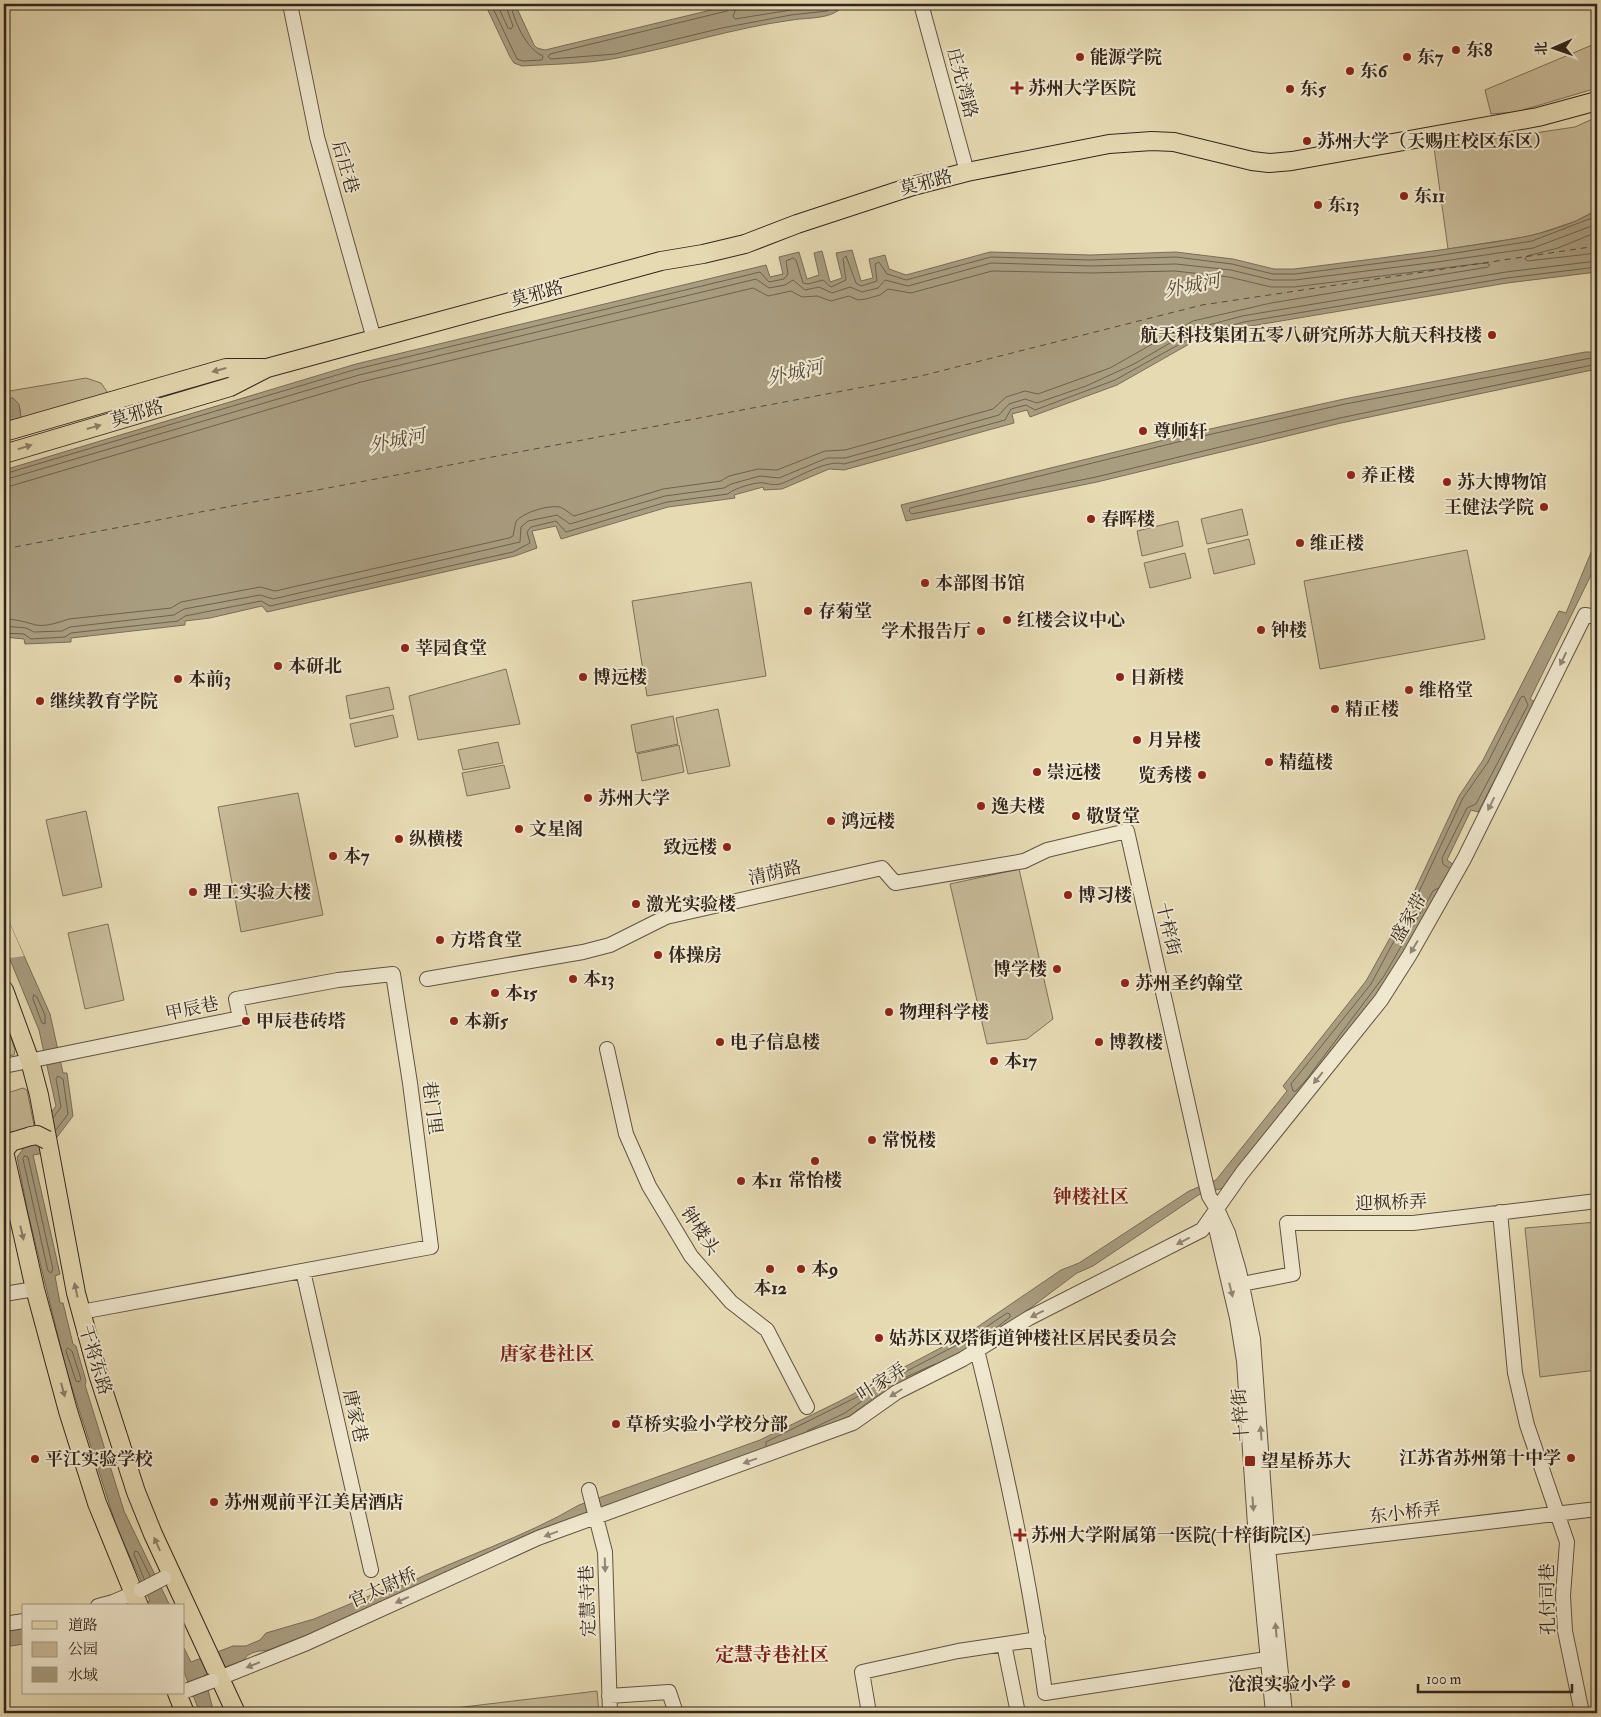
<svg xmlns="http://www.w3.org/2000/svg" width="1601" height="1717" viewBox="0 0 1601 1717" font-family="'IM FELL Double Pica','Noto Serif SC',serif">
  <rect width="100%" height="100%" fill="#e6dab3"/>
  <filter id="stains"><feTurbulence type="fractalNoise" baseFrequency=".004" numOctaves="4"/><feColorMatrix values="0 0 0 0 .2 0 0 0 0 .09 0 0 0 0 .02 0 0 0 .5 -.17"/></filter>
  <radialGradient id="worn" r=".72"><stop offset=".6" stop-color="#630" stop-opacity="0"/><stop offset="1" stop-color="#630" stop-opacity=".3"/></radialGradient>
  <path fill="#c8bb99" stroke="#7e705a" d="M1597 43V88L1516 112 1491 114 1485 90Z
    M1597 117V210L1576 221 1531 236 1448 249 1434 148 1575 127Z
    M86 378 101 383 108 393 21 418 20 409 9 397 4 398V392Z
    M1242 509 1248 535 1207 544 1201 519Z
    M1178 521 1183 546 1142 556 1137 531Z
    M1249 539 1255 564 1214 574 1208 549Z
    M1467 550 1485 639 1320 669 1304 581Z
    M1185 553 1191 578 1150 588 1144 563Z
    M751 582 766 676 647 696 632 601Z
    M506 669 520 724 418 740 409 696Z
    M389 687 394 709 350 719 346 696Z
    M718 709 730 766 688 774 676 718Z
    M393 715 398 737 355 747 350 724Z
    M673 716 678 744 636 753 631 725Z
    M498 742 503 763 463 770 458 750Z
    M679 745 684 772 642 781 637 754Z
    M504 765 510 788 467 796 462 773Z
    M298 793 323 915 241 932 218 807Z
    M86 811 102 887 63 896 46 820Z
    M1019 869 1053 1019 1027 1039 987 1044 950 884Z
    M108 924 124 1000 85 1009 68 933Z
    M4 1015 15 1050 14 1055 4 1056Z
    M23 1088 27 1090 34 1125 31 1130 13 1133 8 1129 4 1094Z
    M1597 1222V1370L1540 1377 1525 1228Z
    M597 1691 599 1713H455V1708Z"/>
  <path fill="#a99d80" stroke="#7a6d58" d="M485 4H515L534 45 537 48 545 50 736 4H845C833 20 811 17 792 20 733 28 676 47 617 58 587 64 553 64 522 66L514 63 510 57Z
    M1597 210V272L1507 283 1245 327 1198 339 1117 385 1030 417 1027 410 1012 414 1014 423 844 470 829 469 782 489 764 490 763 487 734 495 735 498 668 507 561 539 556 526 532 531 537 548 515 556 267 612 262 606 210 618 185 621V625L71 638V642L25 644 24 639 4 637V470L356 364 766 265 770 277 783 274 779 257 799 252 807 279 819 275 814 253 822 251 830 282 842 278 836 253 852 250 861 281 873 278 869 259 885 255 889 269 906 275 990 252 1090 255 1176 252 1233 259 1274 269H1294C1350 262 1406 255 1461 247 1508 240 1556 235 1597 210Z
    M1585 352H1597V369L1341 423 1097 482 906 521 901 505 1192 433 1344 399Z
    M4 398H13L19 404 21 418 4 423Z
    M1597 538V563L1530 699 1535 702 1478 812 1471 810 1447 860 1457 867 1388 979 1356 1024 1228 1187 1200 1194 1093 1266 1077 1273 985 1342 875 1397 848 1417 789 1445 269 1650C260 1651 249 1651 244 1660L204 1675 214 1713H200L184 1672V1648L191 1662 233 1646H246L260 1640 266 1633 314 1619 400 1583 402 1586C460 1557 523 1538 579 1505L760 1440 838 1402 967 1334 1061 1270 1079 1263 1189 1191 1216 1180 1287 1091 1283 1086 1366 981 1405 911 1459 796 1483 760 1559 611 1566 613Z
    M4 911 50 1014 63 1073H67L73 1116 45 1153 33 1155 60 1274 55 1276 60 1303H63L73 1344 76 1346 86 1381 85 1385 124 1511 170 1606H127L150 1601 117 1528 66 1369 28 1213 17 1157 56 1106 39 1030 4 945Z
    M24 1628V1644L4 1647V1631Z"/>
  <path fill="#e6dab3" d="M4 911 10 924 24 956 10 958 4 945Z"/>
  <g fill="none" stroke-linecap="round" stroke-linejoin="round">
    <path stroke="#6e624e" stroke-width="1" d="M491 4 517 59 523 61 542 60 543 56C527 50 513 20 511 4
      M497 4 508 28 511 29 513 26 505 4
      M732 4 727 11 550 54 548 57 551 59 615 54 722 28 791 15 827 11 839 4
      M738 4 733 16 735 19 828 4
      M1597 232 1558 248 1527 256 1525 259 1528 261 1597 253
      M1597 357 1345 404 1194 438 910 508 909 511 912 514 1096 477 1340 418 1597 364
      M4 474 357 369 760 272 769 282 784 279 788 274 786 261 793 258 796 260 803 283 808 284 823 280 831 287 846 280 843 259 846 256 856 283 861 286 877 281 875 264 879 262 887 274 906 280 991 257 1090 260 1176 257 1232 264 1273 274H1295L1436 256 1532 241 1597 216
      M4 480 359 375 756 279 769 288 785 285 793 280 805 290 819 287 832 293 850 287 862 292 878 288 885 280 908 286 991 263 1090 266 1176 264 1231 270 1272 280H1295L1437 262 1533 248 1597 224
      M4 488 361 382 753 288 768 296 791 291 802 297 817 296 831 301 849 296 858 300 866 299 880 295 888 289 911 293 992 271 1090 273 1175 271 1229 277 1271 287H1294L1476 264 1487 263 1490 265 1488 267 1271 303 1193 321 1110 368 1038 394 1025 391 1006 397 993 409 845 450 825 451 777 470 758 469 729 476 721 481 663 489 574 516C569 513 565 509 560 507 547 505 525 512 516 521L513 536 509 538 275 591 260 587 181 602 171 608 69 619C59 622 47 627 36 625 25 622 16 619 4 619
      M4 626 26 628 34 632 62 631 70 627 174 615 184 609 260 595 273 599 520 542 521 527 528 521 557 515 570 524 665 496 724 488 731 484 760 476 779 478 827 458H845L999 415 1009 404 1025 399 1037 403 1086 386 1134 364 1194 329 1242 316 1506 272 1597 261
      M4 633 24 634 31 639 65 637 71 633 178 621 185 616 261 601 270 606 513 552 530 543 527 532 531 527 556 521 566 532 667 502 728 494C732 489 758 481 764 483 770 484 776 486 783 483 799 477 827 459 844 464L1005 420 1011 409 1026 405 1035 410 1115 380 1196 335 1244 322 1507 278 1597 267
      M1438 888 1433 891 1384 976 1306 1080 1296 1091H1293L1291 1084 1371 984 1409 913 1463 798 1488 762 1521 697 1524 696 1528 705 1476 804 1467 808 1442 858 1443 864 1449 868
      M34 995 37 997 45 1015V1024L42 1023 33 999Z
      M53 1118 61 1107 56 1079 58 1076 63 1079 68 1114 56 1130
      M25 1156 28 1157 53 1269 51 1273 48 1271 23 1159Z
      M68 1348 72 1351 81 1379 79 1382 76 1381 66 1351Z
      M935 1364 906 1377 903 1375 905 1372 970 1338 1007 1313 1010 1314V1317L991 1332
      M766 1446V1442L859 1396 862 1397V1401L845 1413 807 1431
      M144 1579 134 1554 135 1551 138 1552 150 1576"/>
    <path stroke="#564a3a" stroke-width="1" stroke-dasharray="6 5" stroke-linecap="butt" d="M4 549 917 377 1202 305 1597 246"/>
    <g stroke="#605342" stroke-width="16">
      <path id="minor" d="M290 4 317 137 374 339
        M921 4 967 172
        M427 979 583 952 610 945 666 917 882 868 895 883 1024 861 1047 850 1127 831 1205 1180 1209 1196 1217 1209 1228 1233 1239 1271 1253 1339 1268 1548 1285 1713
        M607 1049 626 1134 649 1186 691 1256 731 1302 767 1330 807 1407
        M4 1066 240 1018 236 999 338 980 393 974 410 1083 431 1247 81 1312
        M1217 1212 1215 1224 1237 1318 1244 1361 1255 1525 1273 1713
        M1500 1212 1515 1373 1527 1425 1567 1542 1563 1596 1565 1631 1582 1713
        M303 1271 371 1570
        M1242 1284 1293 1274 1287 1223H1413L1597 1201
        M4 1294 35 1289
        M977 1350C1005 1463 1030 1578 1045 1693L1279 1657
        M589 1490 605 1552 610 1713
        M1260 1549 1597 1509
        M98 1606 113 1602 141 1590
        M4 1624 24 1621
        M1004 1644 1018 1713
        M212 1681 307 1643 538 1538 853 1423 897 1392 963 1359 1029 1318 1202 1230 1242 1173 1381 1000 1409 956 1464 859 1585 615 1597 617
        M609 1696 669 1692 676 1713
        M869 1713 862 1672 958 1651 1038 1639"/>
    </g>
    <g stroke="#33261c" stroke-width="20">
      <path id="major" d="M4 432 226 368H264
        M4 454 230 387 267 368 661 261 703 254 745 244 797 224 913 186 967 172 1109 144 1152 141 1174 142 1252 161 1269 163 1292 161 1538 117 1597 101
        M4 990 30 1061 39 1095 76 1293 98 1374 136 1492 153 1534 236 1713
        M4 1151 35 1289 68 1411 97 1503 139 1606
        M4 1151 11 1142 31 1136
        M177 1693 185 1713"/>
    </g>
    <use href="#minor" stroke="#efe7ce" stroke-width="14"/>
    <use href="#major" stroke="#e6dab3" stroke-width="18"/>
    <g stroke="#605342" stroke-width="16" stroke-linecap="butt">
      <path id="minor-bridge" d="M141 1590 164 1578
        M188 1690 212 1681"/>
    </g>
    <g stroke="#33261c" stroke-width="20" stroke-linecap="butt">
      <path id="major-bridge" d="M31 1136 37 1135 47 1140"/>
    </g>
    <use href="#minor-bridge" stroke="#efe7ce" stroke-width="14"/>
    <use href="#major-bridge" stroke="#e6dab3" stroke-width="18"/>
  </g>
  <defs><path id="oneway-solid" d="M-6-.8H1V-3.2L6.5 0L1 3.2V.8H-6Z" transform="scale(1.25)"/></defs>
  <g fill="#8c8068">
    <use href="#oneway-solid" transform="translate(219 370) rotate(165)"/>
    <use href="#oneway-solid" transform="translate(94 427) rotate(-16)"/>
    <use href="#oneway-solid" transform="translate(25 447) rotate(-17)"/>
    <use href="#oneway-solid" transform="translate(22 1233) rotate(77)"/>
    <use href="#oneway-solid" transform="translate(76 1290) rotate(-102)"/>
    <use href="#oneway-solid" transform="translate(63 1390) rotate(75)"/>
    <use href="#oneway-solid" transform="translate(157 1544) rotate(-114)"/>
  </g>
  <g fill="#918675">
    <use href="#oneway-solid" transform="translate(1563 659) rotate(116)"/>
    <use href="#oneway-solid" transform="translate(1491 804) rotate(116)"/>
    <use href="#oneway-solid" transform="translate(1414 947) rotate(121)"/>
    <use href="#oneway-solid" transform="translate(1318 1078) rotate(129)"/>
    <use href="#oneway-solid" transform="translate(1183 1241) rotate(153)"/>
    <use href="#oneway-solid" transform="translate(1231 1290) rotate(76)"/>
    <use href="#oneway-solid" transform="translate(1037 1314) rotate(153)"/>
    <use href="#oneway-solid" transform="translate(896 1393) rotate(148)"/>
    <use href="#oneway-solid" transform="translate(1261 1433) rotate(-94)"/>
    <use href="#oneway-solid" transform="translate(750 1461) rotate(160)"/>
    <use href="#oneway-solid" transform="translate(1253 1504) rotate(86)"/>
    <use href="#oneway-solid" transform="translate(551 1534) rotate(160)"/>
    <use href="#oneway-solid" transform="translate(605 1565) rotate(88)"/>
    <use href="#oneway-solid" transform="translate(402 1600) rotate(156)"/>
    <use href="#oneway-solid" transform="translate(1276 1630) rotate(-95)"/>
    <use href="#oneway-solid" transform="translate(253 1665) rotate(158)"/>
  </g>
  <g fill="#8f2418" stroke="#efe7ce" stroke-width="2">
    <circle cx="1456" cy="50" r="5"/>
    <circle cx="1080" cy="57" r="5"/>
    <circle cx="1407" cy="57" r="5"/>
    <circle cx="1350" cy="71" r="5"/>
    <path d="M1014.5 80.5h5v5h5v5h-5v5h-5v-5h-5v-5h5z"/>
    <circle cx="1290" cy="89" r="5"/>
    <circle cx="1307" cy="141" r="5"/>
    <circle cx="1404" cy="196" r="5"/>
    <circle cx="1318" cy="205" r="5"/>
    <circle cx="1492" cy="335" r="5"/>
    <circle cx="1143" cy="431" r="5"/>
    <circle cx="1351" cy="475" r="5"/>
    <circle cx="1447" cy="482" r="5"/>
    <circle cx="1544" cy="507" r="5"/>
    <circle cx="1091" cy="519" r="5"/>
    <circle cx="1300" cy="543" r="5"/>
    <circle cx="925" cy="583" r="5"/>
    <circle cx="808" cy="611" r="5"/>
    <circle cx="1007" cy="620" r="5"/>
    <circle cx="1261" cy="630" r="5"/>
    <circle cx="981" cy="631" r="5"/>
    <circle cx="405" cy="648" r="5"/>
    <circle cx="278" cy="666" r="5"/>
    <circle cx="583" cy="677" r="5"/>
    <circle cx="1120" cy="677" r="5"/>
    <circle cx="178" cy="679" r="5"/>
    <circle cx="1409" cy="690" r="5"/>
    <circle cx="40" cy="701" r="5"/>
    <circle cx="1335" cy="709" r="5"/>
    <circle cx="1137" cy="740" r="5"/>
    <circle cx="1269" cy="762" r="5"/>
    <circle cx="1037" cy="772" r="5"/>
    <circle cx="1202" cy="775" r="5"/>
    <circle cx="588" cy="798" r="5"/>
    <circle cx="981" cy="806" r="5"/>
    <circle cx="1076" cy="816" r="5"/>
    <circle cx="831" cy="821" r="5"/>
    <circle cx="519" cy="829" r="5"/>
    <circle cx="399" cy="839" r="5"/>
    <circle cx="727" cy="847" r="5"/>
    <circle cx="333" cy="856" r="5"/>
    <circle cx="193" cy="892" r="5"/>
    <circle cx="1068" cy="895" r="5"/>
    <circle cx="636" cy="904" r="5"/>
    <circle cx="440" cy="940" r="5"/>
    <circle cx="658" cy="955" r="5"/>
    <circle cx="1057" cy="969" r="5"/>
    <circle cx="573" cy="979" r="5"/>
    <circle cx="1125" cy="983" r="5"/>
    <circle cx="495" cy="993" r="5"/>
    <circle cx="889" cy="1012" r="5"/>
    <circle cx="246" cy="1021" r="5"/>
    <circle cx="454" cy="1021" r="5"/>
    <circle cx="720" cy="1042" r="5"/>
    <circle cx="1099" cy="1042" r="5"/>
    <circle cx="994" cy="1061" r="5"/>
    <circle cx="872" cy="1140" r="5"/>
    <circle cx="815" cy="1161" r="5"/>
    <circle cx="741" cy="1181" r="5"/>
    <circle cx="770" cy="1269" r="5"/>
    <circle cx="801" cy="1269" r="5"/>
    <circle cx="879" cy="1338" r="5"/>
    <circle cx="616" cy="1424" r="5"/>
    <circle cx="1571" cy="1458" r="5"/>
    <circle cx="35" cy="1459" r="5"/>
    <rect x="1244" y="1455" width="12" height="12" rx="2.5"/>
    <circle cx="214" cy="1502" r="5"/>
    <path d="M1017.5 1527.5h5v5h5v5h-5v5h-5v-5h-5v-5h5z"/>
    <circle cx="1346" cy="1684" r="5"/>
  </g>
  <g text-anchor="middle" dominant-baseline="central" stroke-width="4" stroke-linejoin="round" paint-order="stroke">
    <g font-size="18" font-weight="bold" fill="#33261c" stroke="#efe7ce" text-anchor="start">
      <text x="1466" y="50">东8</text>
      <text x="1090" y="57">能源学院</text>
      <text x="1417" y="57">东7</text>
      <text x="1360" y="71">东6</text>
      <text x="1028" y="88">苏州大学医院</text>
      <text x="1300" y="89">东5</text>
      <text x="1317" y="141">苏州大学（天赐庄校区东区）</text>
      <text x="1414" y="196">东11</text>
      <text x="1328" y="205">东13</text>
      <text x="1482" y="335" text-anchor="end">航天科技集团五零八研究所苏大航天科技楼</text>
      <text x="1153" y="431">尊师轩</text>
      <text x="1361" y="475">养正楼</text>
      <text x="1457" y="482">苏大博物馆</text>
      <text x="1534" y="507" text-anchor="end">王健法学院</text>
      <text x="1101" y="519">春晖楼</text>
      <text x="1310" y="543">维正楼</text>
      <text x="935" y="583">本部图书馆</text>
      <text x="818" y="611">存菊堂</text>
      <text x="1017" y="620">红楼会议中心</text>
      <text x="1271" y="630">钟楼</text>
      <text x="971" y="631" text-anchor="end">学术报告厅</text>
      <text x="415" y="648">莘园食堂</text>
      <text x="288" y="666">本研北</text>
      <text x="593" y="677">博远楼</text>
      <text x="1130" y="677">日新楼</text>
      <text x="188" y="679">本前3</text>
      <text x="1419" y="690">维格堂</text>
      <text x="50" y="701">继续教育学院</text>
      <text x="1345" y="709">精正楼</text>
      <text x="1147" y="740">月异楼</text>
      <text x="1279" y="762">精蕴楼</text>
      <text x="1047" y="772">崇远楼</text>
      <text x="1192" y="775" text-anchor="end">览秀楼</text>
      <text x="598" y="798">苏州大学</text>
      <text x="991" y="806">逸夫楼</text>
      <text x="1086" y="816">敬贤堂</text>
      <text x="841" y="821">鸿远楼</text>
      <text x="529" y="829">文星阁</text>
      <text x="409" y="839">纵横楼</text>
      <text x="717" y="847" text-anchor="end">致远楼</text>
      <text x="343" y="856">本7</text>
      <text x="203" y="892">理工实验大楼</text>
      <text x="1078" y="895">博习楼</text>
      <text x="646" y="904">激光实验楼</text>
      <text x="450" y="940">方塔食堂</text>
      <text x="668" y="955">体操房</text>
      <text x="1047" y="969" text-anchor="end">博学楼</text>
      <text x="583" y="979">本13</text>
      <text x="1135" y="983">苏州圣约翰堂</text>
      <text x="505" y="993">本15</text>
      <text x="899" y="1012">物理科学楼</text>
      <text x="256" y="1021">甲辰巷砖塔</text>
      <text x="464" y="1021">本新5</text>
      <text x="730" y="1042">电子信息楼</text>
      <text x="1109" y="1042">博教楼</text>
      <text x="1004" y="1061">本17</text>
      <text x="882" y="1140">常悦楼</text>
      <text x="815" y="1180" text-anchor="middle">常怡楼</text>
      <text x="751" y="1181">本11</text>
      <text x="811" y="1269">本9</text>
      <text x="770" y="1288" text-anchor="middle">本12</text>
      <text x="889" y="1338">姑苏区双塔街道钟楼社区居民委员会</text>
      <text x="626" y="1424">草桥实验小学校分部</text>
      <text x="1561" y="1458" text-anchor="end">江苏省苏州第十中学</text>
      <text x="45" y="1459">平江实验学校</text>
      <text x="1261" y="1461">望星桥苏大</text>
      <text x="224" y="1502">苏州观前平江美居酒店</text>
      <text x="1031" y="1535">苏州大学附属第一医院(十梓街院区)</text>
      <text x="1336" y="1684" text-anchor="end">沧浪实验小学</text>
    </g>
    <g font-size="18" fill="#33261c" stroke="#efe7ce">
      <text transform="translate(962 83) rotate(75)">庄先湾路</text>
      <text transform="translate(345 167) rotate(74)">后庄巷</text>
      <text transform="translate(926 183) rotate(-15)">莫邪路</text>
      <text transform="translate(537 294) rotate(-15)">莫邪路</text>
      <text transform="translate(137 414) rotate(-16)">莫邪路</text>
      <text transform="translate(775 873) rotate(-13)">清荫路</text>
      <text transform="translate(1409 918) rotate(-60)">盛家带</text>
      <text transform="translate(1168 929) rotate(77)">十梓街</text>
      <text transform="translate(192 1009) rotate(-12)">甲辰巷</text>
      <text transform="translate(432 1108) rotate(83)">巷门里</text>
      <text transform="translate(1391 1203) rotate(-2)">迎枫桥弄</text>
      <text transform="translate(700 1231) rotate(56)">钟楼头</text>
      <text transform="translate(95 1360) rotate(73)">干将东路</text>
      <text transform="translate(882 1382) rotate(-32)">叶家弄</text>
      <text transform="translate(1241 1415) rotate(-94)">十梓街</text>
      <text transform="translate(355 1416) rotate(77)">唐家巷</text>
      <text transform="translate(1405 1513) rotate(-7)">东小桥弄</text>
      <text transform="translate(383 1588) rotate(-24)">官太尉桥</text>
      <text transform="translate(1548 1599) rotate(-91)">孔付司巷</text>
      <text transform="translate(588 1601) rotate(-92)">定慧寺巷</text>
    </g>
    <g font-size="19" font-style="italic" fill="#564a3a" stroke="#efe7ce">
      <text transform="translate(1192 286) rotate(-11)">外城河</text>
      <text transform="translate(795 373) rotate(-13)">外城河</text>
      <text transform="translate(397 441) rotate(-11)">外城河</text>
    </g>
    <g font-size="19" font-weight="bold" fill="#7a1f14" stroke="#efe7ce">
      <text x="1091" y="1197">钟楼社区</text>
      <text x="547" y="1354">唐家巷社区</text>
      <text x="772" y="1655">定慧寺巷社区</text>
    </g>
  </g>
  <rect width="1601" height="1717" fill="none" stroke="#e6dab3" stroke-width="20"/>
  <rect x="5" y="5" width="1591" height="1707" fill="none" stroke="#33261c" stroke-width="2.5"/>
  <rect x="10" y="10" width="1581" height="1697" fill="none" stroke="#33261c"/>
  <rect x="22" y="1604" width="162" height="90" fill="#efe7ce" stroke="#a49a87"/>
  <rect x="32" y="1621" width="25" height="8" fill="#e6dab3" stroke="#a49a87"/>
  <text x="68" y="1630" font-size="15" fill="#33261c">道路</text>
  <rect x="32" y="1642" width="25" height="15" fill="#c8bb99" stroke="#a49a87"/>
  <text x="68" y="1654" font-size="15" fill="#33261c">公园</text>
  <rect x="32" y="1667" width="25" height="15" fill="#a99d80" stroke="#a49a87"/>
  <text x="68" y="1680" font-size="15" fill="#33261c">水域</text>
  <g transform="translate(1554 48) rotate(268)" stroke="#efe7ce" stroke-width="4" paint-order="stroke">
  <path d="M0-4L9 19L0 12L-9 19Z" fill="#33261c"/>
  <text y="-8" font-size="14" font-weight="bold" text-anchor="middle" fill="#33261c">北</text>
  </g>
  <path d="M1418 1684v8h154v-8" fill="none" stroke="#33261c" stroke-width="2.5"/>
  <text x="1426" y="1684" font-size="15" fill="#33261c" stroke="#efe7ce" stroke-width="4" paint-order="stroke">100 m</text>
  <rect width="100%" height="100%" filter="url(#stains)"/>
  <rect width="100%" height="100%" fill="url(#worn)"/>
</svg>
